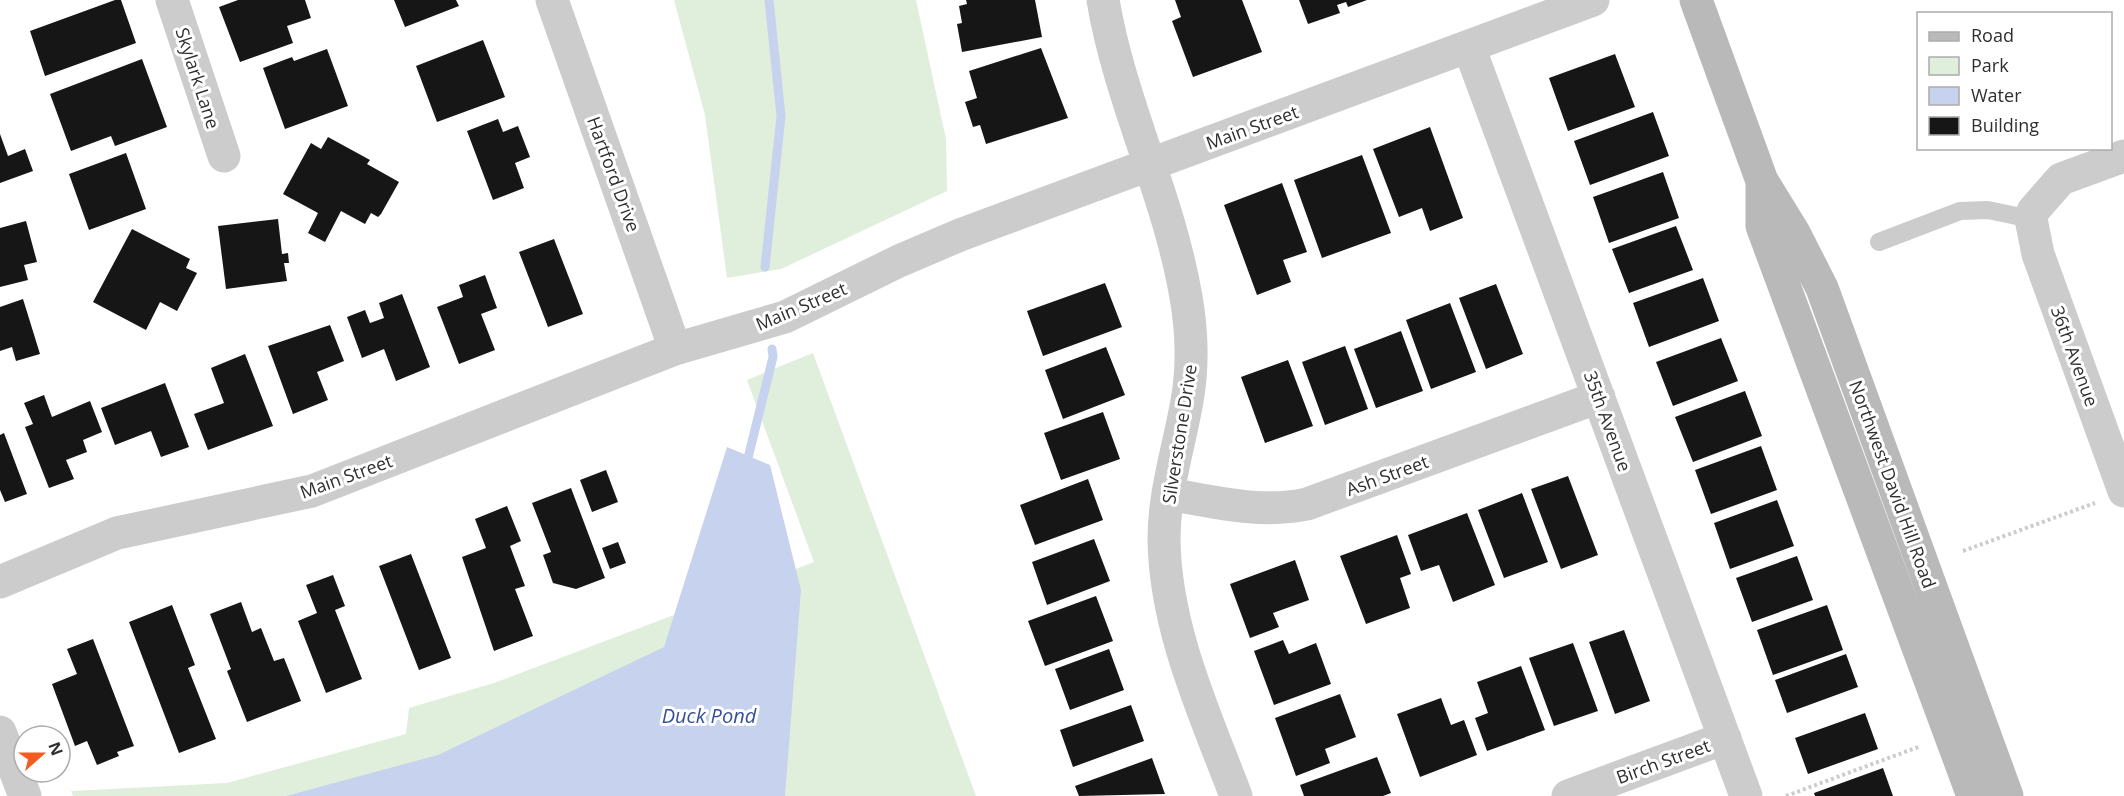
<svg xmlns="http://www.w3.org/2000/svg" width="2124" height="796" viewBox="0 0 2124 796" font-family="'Open Sans',sans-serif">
  <rect width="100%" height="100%" fill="#fff"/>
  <path fill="#e0eedc" d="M674 0H916L946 139 947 191 781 269 727 278 705 115Z
    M813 353 976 796H73L71 791 227 783 406 734 409 708 494 683 814 562 747 380Z"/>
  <path fill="#c7d2ef" d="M727 447 770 465 801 590 785 796H286L438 755 664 647Z"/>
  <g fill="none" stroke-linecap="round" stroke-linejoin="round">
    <path stroke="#c7d2ef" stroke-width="9" d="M765 267 781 116 769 0
      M746 466 773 357 772 349"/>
  </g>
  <path fill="#161616" d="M115 0H121L136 43 45 76 30 31Z
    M238 0H305L311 18 287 26 293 43 240 62 219 7Z
    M394 0H456L459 6 405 27Z
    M966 0H1035L1042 37 962 52 957 24 962 23 959 6 967 4Z
    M1175 0H1242L1262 52 1193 77 1172 21 1181 17Z
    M1299 0H1367L1348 7 1346 2 1337 5 1340 13 1308 24Z
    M483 40 505 97 437 122 416 66Z
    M1041 48 1068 118 986 144 980 125 973 127 965 102 977 98 969 71Z
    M327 49 348 106 285 129 263 68 292 57 294 61Z
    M1615 54 1635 107 1568 131 1549 78Z
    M142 59 167 127 115 146 111 136 71 151 50 94Z
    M1653 112 1669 156 1590 185 1574 141Z
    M498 119 503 132 518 126 530 157 515 163 524 188 493 200 467 131Z
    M1430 127 1463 218 1430 231 1422 208 1399 217 1373 149Z
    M0 134 8 156 25 149 33 171 0 183Z
    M328 137 370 160 367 164 399 182 381 214 378 217 371 213 365 224 341 211 325 242 308 233 318 213 283 194 311 143 321 149Z
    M126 153 146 209 89 230 69 174Z
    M1362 155 1391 233 1322 258 1294 180Z
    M1663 172 1679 218 1609 243 1593 197Z
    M1282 183 1307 252 1283 260 1291 282 1257 295 1224 205Z
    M278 219 282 254 288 253 289 263H284L287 281 226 289 218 226Z
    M26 221 37 262 24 265 28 280 0 287V228Z
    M1676 226 1693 270 1629 293 1612 249Z
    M132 229 190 259 186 268 197 273 177 311 160 302 146 330 93 302Z
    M554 239 583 314 548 327 519 252Z
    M485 275 497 308 481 314 495 350 459 364 437 307 463 297 459 285Z
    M1703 278 1719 321 1649 347 1633 303Z
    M1105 283 1122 327 1043 356 1027 311Z
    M1496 284 1523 354 1486 369 1459 298Z
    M402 294 430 367 396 381 384 349 362 358 347 317 365 310 370 323 384 318 379 303Z
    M23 299 40 354 16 361 12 347 0 351V307Z
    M1450 303 1476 372 1431 389 1406 320Z
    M330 325 344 361 317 372 328 400 293 414 268 346Z
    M1401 331 1423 391 1376 408 1354 349Z
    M1721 338 1738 381 1673 406 1656 362Z
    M1345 346 1368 409 1325 425 1302 362Z
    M1106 347 1125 395 1063 419 1045 370Z
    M245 354 273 426 208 450 194 414 224 403 211 368Z
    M1288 360 1313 426 1265 443 1241 377Z
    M165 383 189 447 161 457 151 431 115 445 101 408Z
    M1745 391 1762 436 1693 462 1675 417Z
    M44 395 52 417 90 401 102 432 83 440 87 452 66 460 74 479 49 488 25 427 33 424 24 403Z
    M1103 412 1120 459 1061 480 1044 433Z
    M4 433 27 494 5 502 0 490V435Z
    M1761 446 1777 490 1711 514 1695 470Z
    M606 470 618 502 592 512 580 480Z
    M1568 476 1598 555 1561 569 1531 489Z
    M1088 479 1103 520 1035 545 1020 505Z
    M571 488 605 578 576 589 553 583 543 555 551 552 532 503Z
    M1522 493 1548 562 1504 578 1478 510Z
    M1777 500 1794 546 1730 569 1714 523Z
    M507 506 521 541 510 546 525 586 515 589 533 636 494 651 462 557 486 548 475 519Z
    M1467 513 1495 585 1453 602 1439 565 1421 571 1408 535Z
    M1397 535 1411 574 1400 578 1410 608 1366 624 1340 556Z
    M1094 539 1110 581 1047 605 1032 562Z
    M618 542 626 563 610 569 602 548Z
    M411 554 451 658 419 670 379 566Z
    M1797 556 1813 600 1752 622 1736 578Z
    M1295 560 1309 600 1273 613 1279 627 1250 638 1230 584Z
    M333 575 345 606 335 610 362 679 326 693 298 621 317 613 306 585Z
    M1096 596 1113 641 1045 666 1028 621Z
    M241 602 252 632 261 628 274 661 284 658 301 701 247 722 227 671 231 669 210 614Z
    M172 605 195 665 188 668 216 739 179 753 129 622Z
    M1827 605 1843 650 1773 675 1757 630Z
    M1624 630 1650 701 1615 714 1589 642Z
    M93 639 134 746 117 752 119 756 97 765 87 741 75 746 52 684 77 674 67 649Z
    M1283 640 1289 654 1316 643 1331 684 1274 705 1254 651Z
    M1573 643 1598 711 1554 726 1529 658Z
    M1109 649 1124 690 1070 710 1055 669Z
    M1846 654 1858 687 1787 713 1775 680Z
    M1521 666 1545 730 1487 751 1475 718 1488 713 1477 682Z
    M1340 694 1356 737 1325 749 1330 763 1296 776 1275 718Z
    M1441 698 1451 725 1464 720 1477 755 1420 777 1397 714Z
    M1131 705 1144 741 1073 767 1060 730Z
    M1865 713 1878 749 1808 774 1795 738Z
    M1377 757 1391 793 1383 796H1304L1300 785Z
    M1152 758 1165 794 1079 796 1075 786Z
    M1883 768 1893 796H1815L1814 793Z"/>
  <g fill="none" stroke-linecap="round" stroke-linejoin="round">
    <path stroke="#ccc" stroke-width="4" stroke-dasharray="3 3" stroke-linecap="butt" d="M1963 551 2095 503
      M1786 796 1921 746"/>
    <path stroke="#ccc" stroke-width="18" d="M1879 242 1960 211 1988 210 2031 219"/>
    <path stroke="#ccc" stroke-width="33" d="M172 0 224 156
      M552 0 675 349
      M1103 0C1120 102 1169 196 1186 297 1192 331 1193 367 1187 401 1179 447 1164 492 1164 539 1165 629 1205 714 1236 796
      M1469 47 1746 796
      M2124 156 2061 179 2033 211 2031 219 2038 254 2124 491
      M1168 494C1215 502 1261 514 1307 504L1599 397
      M0 582 117 533 312 491 675 349 785 317 899 261 960 235 1593 0
      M0 732 25 796
      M1568 796 1725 738"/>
    <path stroke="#b9b9b9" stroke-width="33" d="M1696 0 1762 181 1794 233 1822 288 2007 796
      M1762 181V226L1973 796"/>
  </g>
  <g text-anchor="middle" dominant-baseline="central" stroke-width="6" stroke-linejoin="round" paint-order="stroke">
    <g font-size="18" fill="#2f2f2f" stroke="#fff">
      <text transform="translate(198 78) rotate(72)">Skylark Lane</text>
      <text transform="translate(1252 127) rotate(-20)">Main Street</text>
      <text transform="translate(614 174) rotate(70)">Hartford Drive</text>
      <text transform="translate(801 306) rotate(-23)">Main Street</text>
      <text transform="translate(2075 356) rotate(70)">36th Avenue</text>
      <text transform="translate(1608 421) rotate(70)">35th Avenue</text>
      <text transform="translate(1179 434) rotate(-81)">Silverstone Drive</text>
      <text transform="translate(1387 475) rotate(-20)">Ash Street</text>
      <text transform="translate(346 476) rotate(-20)">Main Street</text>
      <text transform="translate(1893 484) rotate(70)">Northwest David Hill Road</text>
      <text transform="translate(1663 761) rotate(-20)">Birch Street</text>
    </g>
    <g font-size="20" font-style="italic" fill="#355099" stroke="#fff">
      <text x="709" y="715">Duck Pond</text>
    </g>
  </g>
  <rect x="1917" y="12" width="195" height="138" fill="#ffffff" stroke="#acacac" stroke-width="1.5"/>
  <rect x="1929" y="32" width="30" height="9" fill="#b9b9b9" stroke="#acacac" stroke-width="1.5"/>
  <text x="1971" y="42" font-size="18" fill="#2f2f2f">Road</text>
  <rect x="1929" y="57" width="30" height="18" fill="#e0eedc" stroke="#acacac" stroke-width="1.5"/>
  <text x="1971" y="72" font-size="18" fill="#2f2f2f">Park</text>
  <rect x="1929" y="87" width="30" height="18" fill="#c7d2ef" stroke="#acacac" stroke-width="1.5"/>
  <text x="1971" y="102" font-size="18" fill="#2f2f2f">Water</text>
  <rect x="1929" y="117" width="30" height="18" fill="#161616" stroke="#acacac" stroke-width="1.5"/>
  <text x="1971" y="132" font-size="18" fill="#2f2f2f">Building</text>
  <g transform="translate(42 754) rotate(69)"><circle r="28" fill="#ffffff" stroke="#acacac" stroke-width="1.5"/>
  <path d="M0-4.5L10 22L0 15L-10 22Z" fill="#f55c23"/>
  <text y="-9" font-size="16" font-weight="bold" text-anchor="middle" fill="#2f2f2f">N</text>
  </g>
</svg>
